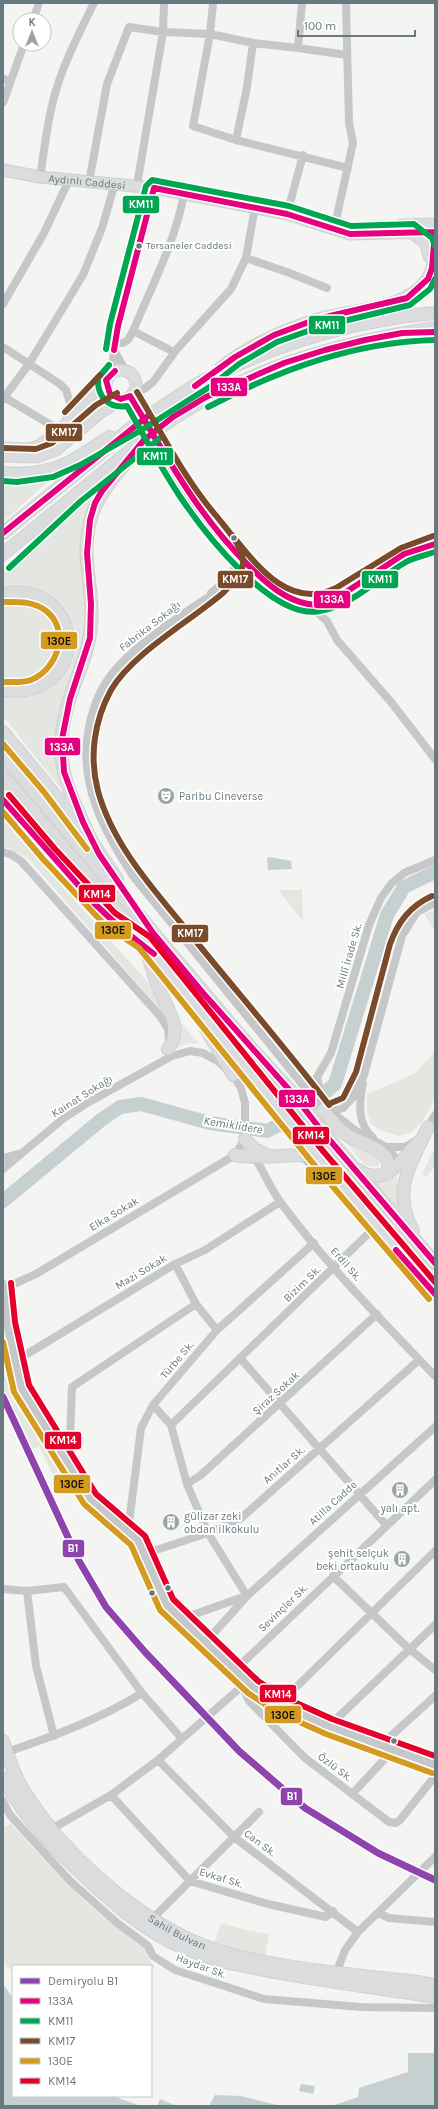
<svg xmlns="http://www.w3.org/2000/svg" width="438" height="2109" viewBox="0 0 438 2109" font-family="Karla,sans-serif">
  <rect width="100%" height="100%" fill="#f4f4f3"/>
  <path fill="#e4e6e1" d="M55 472 54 476 3 522V480L33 479Z
    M92 495C86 512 79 529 80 548 80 571 88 594 86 618 84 642 76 665 68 688 65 697 60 707 58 717 52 741 57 765 61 789L3 716V694C95 707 96 576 3 589V574L39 540Z
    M21 596 50 609 58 619 64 647 52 673 34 684 3 685V597Z
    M3 820 161 997 170 1021 27 857 3 846Z
    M278 890H302L303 920 301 919Z
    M435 910V930L424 914Z
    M176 1017 199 1044 188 1043 167 1052Z
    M435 1052V1099L422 1122 411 1132 400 1136 379 1130 371 1124 367 1112V1094L414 1074Z
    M329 1123 382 1157 378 1167 365 1165Z
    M312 1124 435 1268V1276L308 1128Z
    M435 1147V1166L426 1177 422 1174Z
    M397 1163V1192L402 1219 364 1175 371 1177Z
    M3 1373 59 1471 53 1475 39 1446 31 1450 3 1391Z
    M11 1824 65 1882 95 1910 147 1951 149 1960 155 1966 151 1971V1966H13V1973L3 1961V1828Z
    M221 1923 246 1930 269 1934 265 1956 250 1954 214 1943Z"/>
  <path fill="#c6d0d1" d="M270 857 291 861 292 869 268 870 267 858Z
    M3 1984 13 1998V2096H113L141 2106H3Z
    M408 2053H435V2106H209L215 2095 241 2096 281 2106H331L358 2097 359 2088 408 2072Z
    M301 2084 315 2086 313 2094 299 2091Z
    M160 2099 177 2106H157Z"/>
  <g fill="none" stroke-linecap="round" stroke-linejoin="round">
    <path stroke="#c6d0d1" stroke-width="14" d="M3 1201 101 1120 120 1107 141 1104 210 1123 267 1131 299 1115 335 1084 387 915 404 887 435 872"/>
    <g stroke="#cfd0d0" stroke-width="13">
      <g id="major">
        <path id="s1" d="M3 170 40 177 154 188 287 214 350 234 435 232"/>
        <path d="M401 225 435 224"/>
        <circle cx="121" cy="385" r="15"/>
        <path d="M3 448 29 449 39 446 62 429 80 406 106 380"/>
        <path d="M3 456 37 457 56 450 101 412 121 400"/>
      </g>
    </g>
    <g stroke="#d0d1d1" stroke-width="14">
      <g id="highway">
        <path d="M412 232 426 243 430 257"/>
        <path d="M221 368C249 345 282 331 316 320 349 309 406 311 427 280 436 267 434 247 435 232"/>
        <path d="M153 413C171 401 189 388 207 379 278 343 356 320 435 313"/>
        <path d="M162 426C244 369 337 343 435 328"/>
        <path d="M3 473C28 476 57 471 78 457 89 451 99 443 110 437"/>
        <path d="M3 533 136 424"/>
        <path d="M3 554 136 446"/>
        <path d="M3 594C87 580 91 701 3 690"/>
        <path d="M3 732 83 829 117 879"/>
        <path d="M3 755 251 1048 290 1090 322 1130 435 1263"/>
        <path d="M3 776 144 942 317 1156 435 1294"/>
        <path d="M3 800C40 843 83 900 129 932"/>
        <path d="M93 844C67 787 49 759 71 694 78 674 87 656 90 634 94 610 89 586 87 562 82 501 113 482 146 438"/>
        <path d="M146 950C151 964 154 978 160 991 168 1011 183 1029 168 1049"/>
        <path d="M206 1029 233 1075"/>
        <path d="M323 1110C330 1119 337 1128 347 1135 361 1144 385 1147 389 1165L387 1172"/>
        <path d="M245 1139C252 1148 259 1152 270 1156"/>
        <path d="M235 1155C262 1160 289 1153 317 1156"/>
        <path d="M359 1170C383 1188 402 1161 417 1143"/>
        <path d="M413 1231C391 1191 411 1164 428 1127"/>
        <path id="s2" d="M3 1741C9 1758 14 1776 24 1791 66 1859 151 1933 229 1954 278 1967 330 1972 381 1978 399 1980 417 1981 435 1985"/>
        <path d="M3 1778C22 1814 49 1843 79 1871 111 1902 145 1932 186 1949 214 1961 244 1966 274 1972 327 1982 381 1988 435 1997"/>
      </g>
    </g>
    <path stroke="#c5c7c8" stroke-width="8" d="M213 3 210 34 193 126 236 140 348 168
      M33 20 39 3
      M298 48 347 55
      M3 78 10 82
      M3 103 24 44
      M236 140 247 87 253 43
      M40 177C45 146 48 114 58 84 67 56 81 29 94 3
      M89 182 107 84 129 27 163 32 210 34 253 43 298 48 302 3
      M137 185 163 32 164 3
      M287 214 303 155
      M334 229 353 143 349 123 346 3
      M246 258 287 272 327 288
      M3 304 44 233 69 180
      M133 331 174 352
      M115 342 123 343 128 340 133 331C152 285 175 243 184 194
      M3 347 60 384 66 390 70 403 80 406
      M114 350 125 370
      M111 373 118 326 154 188
      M134 393 144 389 153 382 177 349 231 289 246 258 255 207
      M130 396C149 427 166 461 186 491 206 521 270 602 308 604 319 605 330 600 340 596L404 554 435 544
      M4 397 51 425 62 429
      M3 399 29 364 83 275 102 228 115 183
      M270 587C264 585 256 581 250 581 230 581 199 603 183 614 159 631 134 648 115 670 101 686 93 706 89 727 78 783 103 830 133 876L323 1110 333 1111 343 1108 353 1097 364 1075 402 936 417 912 435 903
      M211 593C224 582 243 570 231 552
      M307 604 327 621 337 640 391 702 435 759
      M3 852 12 855 21 861 160 1016 168 1029 169 1042
      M363 1084C359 1103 357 1124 373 1138
      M425 1131 435 1115
      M386 1147H405L416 1141
      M3 1158 18 1154
      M252 1158 257 1161C265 1175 272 1191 281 1203 327 1265 382 1321 435 1376
      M401 1166 388 1148 356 1131 338 1117 321 1095 317 1077 331 1053 369 925 381 898 391 884 404 873 435 860
      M3 1169 64 1118 89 1102 172 1056 190 1051 203 1053 219 1062 233 1075 241 1088 245 1103V1139L235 1155 36 1274 3 1289
      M175 1264 196 1304 217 1330
      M3 1284 7 1323 21 1388 90 1499 138 1540 166 1604 205 1643 253 1687 279 1704 329 1726 435 1765
      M240 1358 387 1526
      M14 1362 175 1264 205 1250 280 1202
      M153 1405 171 1425
      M69 1465 72 1387 196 1304
      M435 1480 235 1670 249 1701 305 1758 389 1822 396 1823 400 1820 435 1776
      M187 1484 201 1475 377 1314
      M128 1531 141 1428 153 1405 217 1330 314 1243
      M144 1554 208 1533 240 1519 419 1360
      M333 1576 406 1646 435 1670
      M3 1589 27 1591 64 1587 142 1693 182 1739
      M27 1591 36 1666 54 1736
      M247 1596 208 1533 187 1484 171 1425 371 1231 324 1176 300 1155
      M181 1619 246 1596
      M205 1643 247 1596 435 1427
      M279 1704 435 1551
      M329 1726 435 1625
      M381 1745 435 1696
      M7 1752C54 1736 100 1719 142 1693
      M158 1760 234 1837 358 1932
      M353 1793 393 1750
      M111 1795 190 1881 268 1904 326 1917 333 1911
      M3 1801 10 1815 70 1881 116 1922 148 1946 153 1956 175 1970 264 1999 361 2007 435 2008
      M48 1831 111 1795 158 1760 241 1687
      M378 1913 389 1918 435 1922
      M150 1921 259 1812
      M335 1976 345 1950 358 1932 435 1857"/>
    <use href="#major" stroke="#dbdcdd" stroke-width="11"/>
    <use href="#highway" stroke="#dbdcdd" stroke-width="12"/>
    <g stroke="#d0d1d1" stroke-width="14" stroke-linecap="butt">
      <path id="highway-bridge" d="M136 424 153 413
        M146 438 162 426"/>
    </g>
    <use href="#highway-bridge" stroke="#dbdcdd" stroke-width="12"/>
    <g stroke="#fff" stroke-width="9">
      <path id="bus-1" d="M435 332 402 333 365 340 325 350 284 363 206 397 173 417 144 440 102 491 95 503 90 520 87 553 91 604 90 638 70 699 62 739 64 772 83 822 99 854 153 933 203 993 293 1094 321 1130 435 1263
        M114 350 118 326 154 188 287 214 350 234 435 232
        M115 371 106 380 110 394 121 399 130 396C167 457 198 516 250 567 266 583 285 600 308 604 319 606 330 600 340 596L404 554 435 544
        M195 386 235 357 274 335 317 319 407 298 428 279 432 268 435 232
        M3 533 149 415
        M3 800 95 904 115 923 154 954
        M396 1250 435 1294"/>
    </g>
    <g stroke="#fff" stroke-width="9">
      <path id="bus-2" d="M106 349 110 324 146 186 152 180 289 206 351 226 414 224 432 238 435 246
        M109 365 98 378C97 396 108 409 127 406 144 436 160 466 179 495 203 531 272 621 320 611 353 605 378 578 406 562 415 557 426 555 435 552
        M208 407C279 370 354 342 435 340
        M3 481 17 482 53 477 80 465 140 431 211 386 239 364 277 342 319 327 410 305 430 289 435 279
        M9 568 81 501 159 439"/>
    </g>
    <g stroke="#fff" stroke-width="9">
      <path id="bus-3" d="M137 392C163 435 185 480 218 518 228 531 243 546 243 563 243 575 230 585 223 593 189 622 133 653 111 690 94 721 89 757 98 791 113 846 155 891 190 934 236 991 285 1047 329 1105
        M65 412 100 375
        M3 448 36 449 52 443 96 405 117 393
        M232 535C258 567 290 610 336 588L401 548 433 536
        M331 1103 343 1098 356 1072 390 944C398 922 410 906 432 896"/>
    </g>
    <g stroke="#fff" stroke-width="9">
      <path id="bus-4" d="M3 602C18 602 32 601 45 610 71 629 58 669 31 680 23 683 11 682 3 682
        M3 744 44 792 87 849
        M3 812 43 859 104 924 139 948 311 1161 429 1299
        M3 1342 14 1392 84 1504 131 1545 160 1610 248 1693 275 1711 326 1734 432 1773"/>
    </g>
    <g stroke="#fff" stroke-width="9">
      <path id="bus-5" d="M9 795 55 849 115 913 150 937 323 1151 435 1282
        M11 1283 15 1322 29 1385 96 1494 145 1536 173 1599 258 1681 283 1697 332 1719 435 1756"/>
    </g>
    <use href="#bus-1" stroke="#e5007d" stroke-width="6"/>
    <use href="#bus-2" stroke="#00a651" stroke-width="6"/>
    <use href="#bus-3" stroke="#7a4b2a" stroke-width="6"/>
    <use href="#bus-4" stroke="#d39b20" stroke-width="6"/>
    <use href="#bus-5" stroke="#e4002b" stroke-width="6"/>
    <g stroke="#fff" stroke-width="10">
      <path id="rail-1" d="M3 1397 79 1561 106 1607 145 1652 239 1751 305 1808 378 1853 435 1880"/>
    </g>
    <use href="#rail-1" stroke="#8e44ad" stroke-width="7"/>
  </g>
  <defs>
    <g id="theatre-disc" transform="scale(0.9)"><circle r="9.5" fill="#99a4a8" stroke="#fff"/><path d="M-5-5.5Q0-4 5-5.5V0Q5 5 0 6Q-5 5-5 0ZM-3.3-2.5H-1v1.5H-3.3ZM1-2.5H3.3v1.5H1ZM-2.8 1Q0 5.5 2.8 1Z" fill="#fff"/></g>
    <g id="building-disc" transform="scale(0.9)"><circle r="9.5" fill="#99a4a8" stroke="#fff"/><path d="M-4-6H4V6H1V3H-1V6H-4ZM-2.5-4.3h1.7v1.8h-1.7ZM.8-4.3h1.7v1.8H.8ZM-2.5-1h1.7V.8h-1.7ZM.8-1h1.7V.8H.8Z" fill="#fff"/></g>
  </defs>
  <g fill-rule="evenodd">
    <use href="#theatre-disc" x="166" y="796"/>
    <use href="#building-disc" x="400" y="1490"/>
    <use href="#building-disc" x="171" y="1522"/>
    <use href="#building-disc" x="402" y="1559"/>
  </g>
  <g fill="#687980" stroke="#fff" stroke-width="1.5">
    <circle cx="139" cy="246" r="3.5"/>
    <circle cx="234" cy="538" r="3.5"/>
    <circle cx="168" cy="1588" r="3.5"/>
    <circle cx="152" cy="1593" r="3.5"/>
    <circle cx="394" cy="1741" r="3.5"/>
  </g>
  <g text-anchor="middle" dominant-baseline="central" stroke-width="4" stroke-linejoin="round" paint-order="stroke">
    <g font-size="10" fill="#687980" stroke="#fff" text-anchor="start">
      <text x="146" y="246">Tersaneler Caddesi</text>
    </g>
    <g font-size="11" fill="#687980" stroke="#fff">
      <text stroke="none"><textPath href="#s1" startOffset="85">Aydınlı Caddesi</textPath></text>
      <text transform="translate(150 626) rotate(-38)">Fabrika Sokağı</text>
      <text transform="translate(349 956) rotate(-74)">Millî İrade Sk.</text>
      <text transform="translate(82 1096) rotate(-32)">Kainat Sokağı</text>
      <text transform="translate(114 1214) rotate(-31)">Elka Sokak</text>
      <text transform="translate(346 1264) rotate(49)">Erdil Sk.</text>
      <text transform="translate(141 1272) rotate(-31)">Mazi Sokak</text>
      <text transform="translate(302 1284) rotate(-44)">Bizim Sk.</text>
      <text transform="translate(177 1360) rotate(-50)">Türbe Sk.</text>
      <text transform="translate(276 1393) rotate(-42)">Şiraz Sokak</text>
      <text transform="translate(284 1465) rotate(-41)">Anıtlar Sk.</text>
      <text transform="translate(333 1503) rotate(-42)">Atilla Cadde</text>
      <text transform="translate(283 1608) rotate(-44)">Sevinçler Sk.</text>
      <text transform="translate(335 1767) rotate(37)">Özlü Sk.</text>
      <text transform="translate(260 1843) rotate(37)">Can Sk.</text>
      <text transform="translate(221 1878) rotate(17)">Evkaf Sk.</text>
      <text stroke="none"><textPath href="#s2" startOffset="265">Sahil Bulvarı</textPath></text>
      <text transform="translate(201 1966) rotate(20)">Haydar Sk.</text>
    </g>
    <g font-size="11" fill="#687980" stroke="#fff" text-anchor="start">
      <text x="179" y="796">Paribu Cineverse</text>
      <text x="400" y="1508" text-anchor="middle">yalı apt.</text>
      <text x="184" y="1516">gülizar zeki<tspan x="184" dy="13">obdan ilkokulu</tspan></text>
      <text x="389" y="1553" text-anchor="end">şehit selçuk<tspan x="389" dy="13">beki ortaokulu</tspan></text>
    </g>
    <g font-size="12" font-style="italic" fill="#637a7c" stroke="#fff">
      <text transform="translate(233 1125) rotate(9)">Kemiklidere</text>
    </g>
  </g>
  <g stroke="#fff" stroke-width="1.5">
    <rect x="122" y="195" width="38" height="19" rx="4" fill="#00a651"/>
    <rect x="308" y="315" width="38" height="20" rx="4" fill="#00a651"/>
    <rect x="210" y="377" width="38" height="20" rx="4" fill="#e5007d"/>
    <rect x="45" y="423" width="38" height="19" rx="4" fill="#7a4b2a"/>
    <rect x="136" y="447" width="38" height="19" rx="4" fill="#00a651"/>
    <rect x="361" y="570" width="38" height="19" rx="4" fill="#00a651"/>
    <rect x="217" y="570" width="37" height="19" rx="4" fill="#7a4b2a"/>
    <rect x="313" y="590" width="38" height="19" rx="4" fill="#e5007d"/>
    <rect x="40" y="631" width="38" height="19" rx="4" fill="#d39b20"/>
    <rect x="44" y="737" width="37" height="19" rx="4" fill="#e5007d"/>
    <rect x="78" y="884" width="38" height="19" rx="4" fill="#e4002b"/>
    <rect x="94" y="921" width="38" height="19" rx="4" fill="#d39b20"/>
    <rect x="171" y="924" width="38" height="19" rx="4" fill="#7a4b2a"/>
    <rect x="278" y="1089" width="38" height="19" rx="4" fill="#e5007d"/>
    <rect x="292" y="1126" width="38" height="19" rx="4" fill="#e4002b"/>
    <rect x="305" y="1166" width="38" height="19" rx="4" fill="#d39b20"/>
    <rect x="44" y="1431" width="38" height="19" rx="4" fill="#e4002b"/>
    <rect x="53" y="1474" width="38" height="20" rx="4" fill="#d39b20"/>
    <rect x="62" y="1539" width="23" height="19" rx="4" fill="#8e44ad"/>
    <rect x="259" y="1684" width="38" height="19" rx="4" fill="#e4002b"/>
    <rect x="264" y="1705" width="38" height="19" rx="4" fill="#d39b20"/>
    <rect x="280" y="1787" width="23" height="19" rx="4" fill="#8e44ad"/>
  </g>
  <g font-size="11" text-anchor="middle" font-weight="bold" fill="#fff">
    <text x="141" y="208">KM11</text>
    <text x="327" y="329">KM11</text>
    <text x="229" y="391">133A</text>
    <text x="64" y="436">KM17</text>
    <text x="155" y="460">KM11</text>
    <text x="380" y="583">KM11</text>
    <text x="235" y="583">KM17</text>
    <text x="332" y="603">133A</text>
    <text x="62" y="751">133A</text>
    <text x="97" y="898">KM14</text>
    <text x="190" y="937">KM17</text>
    <text x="297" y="1103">133A</text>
    <text x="311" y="1139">KM14</text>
    <text x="63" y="1444">KM14</text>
    <text x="73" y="1552">B1</text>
    <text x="278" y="1698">KM14</text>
    <text x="292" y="1800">B1</text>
  </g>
  <g font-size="11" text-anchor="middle" font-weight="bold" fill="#111">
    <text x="59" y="645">130E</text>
    <text x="113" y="934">130E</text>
    <text x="324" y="1180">130E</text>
    <text x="72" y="1488">130E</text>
    <text x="283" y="1719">130E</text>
  </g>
  <rect width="438" height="2109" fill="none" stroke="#687980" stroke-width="8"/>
  <rect x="12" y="1965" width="140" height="132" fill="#ffffff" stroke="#c3c9cc"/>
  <rect x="20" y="1978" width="20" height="6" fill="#8e44ad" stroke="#c3c9cc"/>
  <text x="48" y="1985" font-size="12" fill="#687980">Demiryolu B1</text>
  <rect x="20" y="1998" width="20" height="6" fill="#e5007d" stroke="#c3c9cc"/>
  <text x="48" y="2005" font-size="12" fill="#687980">133A</text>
  <rect x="20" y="2018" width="20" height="6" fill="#00a651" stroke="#c3c9cc"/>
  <text x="48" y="2025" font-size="12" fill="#687980">KM11</text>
  <rect x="20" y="2038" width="20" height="6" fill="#7a4b2a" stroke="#c3c9cc"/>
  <text x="48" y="2045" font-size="12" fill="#687980">KM17</text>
  <rect x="20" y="2058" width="20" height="6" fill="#d39b20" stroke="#c3c9cc"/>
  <text x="48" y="2065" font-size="12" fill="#687980">130E</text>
  <rect x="20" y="2078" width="20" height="6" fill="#e4002b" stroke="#c3c9cc"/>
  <text x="48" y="2085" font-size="12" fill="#687980">KM14</text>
  <g transform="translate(32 32)"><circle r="19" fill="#ffffff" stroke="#c3c9cc"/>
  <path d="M0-3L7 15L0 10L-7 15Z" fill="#99a4a8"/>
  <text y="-6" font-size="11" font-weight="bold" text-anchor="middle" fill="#687980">K</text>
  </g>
  <path d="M298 30v6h117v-6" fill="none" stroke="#687980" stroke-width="2"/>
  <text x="304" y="30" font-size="12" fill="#687980" stroke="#ffffff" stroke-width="3" paint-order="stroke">100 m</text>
</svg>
